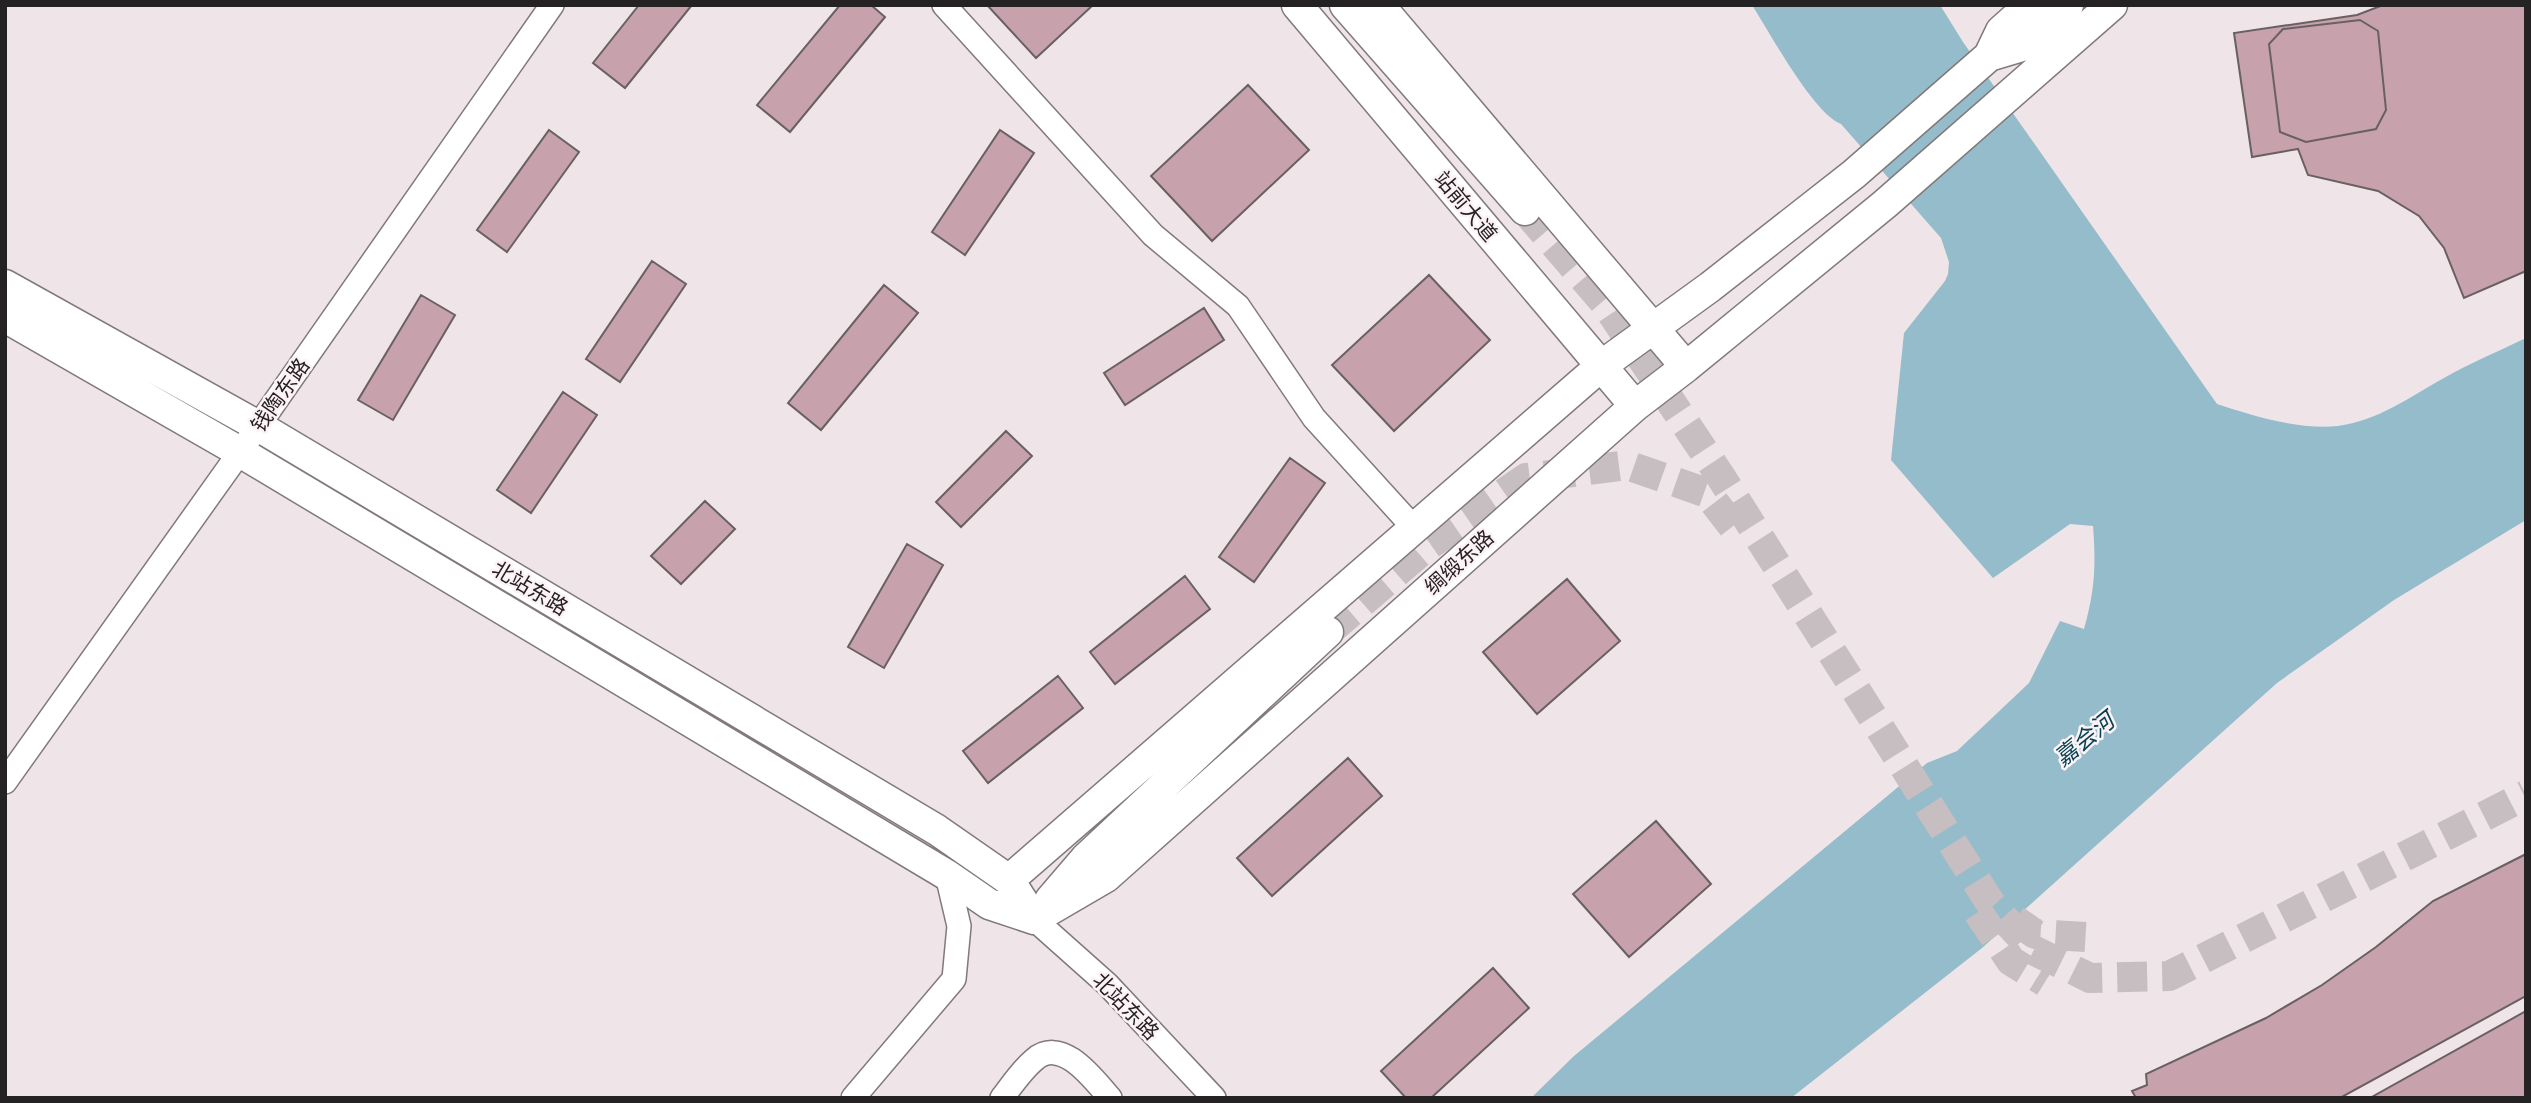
<svg xmlns="http://www.w3.org/2000/svg" width="2531" height="1103" viewBox="0 0 2531 1103" font-family="'Public Sans','Noto Sans SC',sans-serif">
  <rect width="100%" height="100%" fill="#efe5e8"/>
  <path fill="#94bcca" d="M1752 5H1940L1963 42 2217 404C2254 416 2298 430 2338 426 2377 421 2410 397 2444 378 2470 363 2499 351 2526 338V520L2394 600 2277 683 1982 948 1791 1098H1531L1574 1056 1927 763 1957 751 2029 683 2060 621 2084 629C2095 590 2096 566 2093 526L2070 524 1993 578 1891 460 1904 333 1945 281 1948 274 1949 262 1941 238 1841 124C1813 113 1770 33 1752 5Z"/>
  <path fill="#c7a1ac" stroke="#696063" stroke-width="2" d="M639 5H692L625 88 593 63Z
    M840 5H871L885 17 790 132 757 105Z
    M987 5H1093L1036 58Z
    M2383 5H2526V271L2464 298 2444 248 2419 216 2378 191 2308 175 2298 149 2252 157 2234 33 2357 15Z
    M2360 20 2378 31 2386 110 2376 129 2306 142 2280 132 2269 44 2283 29Z
    M1248 85 1309 150 1212 241 1151 176Z
    M549 130 579 152 507 252 477 230Z
    M1000 130 1034 153 965 255 932 232Z
    M652 261 686 284 620 382 586 359Z
    M1429 275 1490 340 1394 431 1332 365Z
    M884 285 918 313 821 430 788 403Z
    M421 295 455 315 393 420 358 400Z
    M1204 308 1224 340 1125 405 1104 373Z
    M563 392 597 415 531 513 497 490Z
    M1006 431 1032 456 961 527 936 502Z
    M1290 458 1325 483 1254 582 1219 557Z
    M705 501 735 529 681 584 651 556Z
    M907 544 943 565 884 668 848 647Z
    M1185 576 1210 609 1115 684 1090 652Z
    M1567 579 1620 641 1537 714 1483 652Z
    M1058 676 1083 708 988 783 963 751Z
    M1348 758 1382 796 1272 896 1237 858Z
    M1656 821 1711 884 1629 957 1573 894Z
    M2526 854V996L2340 1098H2136L2132 1091 2147 1085 2146 1074 2266 1018 2322 985 2376 947 2433 901Z
    M1493 968 1529 1008 1431 1098H1406L1381 1071Z
    M2526 1011V1098H2370Z"/>
  <g fill="none" stroke-linecap="round" stroke-linejoin="round">
    <path stroke="#c7bec1" stroke-width="30" stroke-dasharray="30 15" stroke-linecap="butt" d="M1525 210 1605 303 1721 477 1991 904 2033 950 2090 978 2169 976 2526 795
      M1328 632 1426 547 1526 478 1627 465 1707 493 1734 528
      M1978 912 2011 961 2045 982
      M2015 920 2035 934 2086 937"/>
    <g stroke="#82797b" stroke-width="26">
      <path id="minor" d="M944 5 1153 235 1238 306 1314 418 1414 528
        M5 782 240 452 552 5
        M1034 919 1107 984 1214 1098
        M853 1098 954 979 959 926 947 875
        M1002 1098C1012 1085 1022 1070 1034 1060 1062 1035 1094 1080 1110 1098"/>
    </g>
    <g stroke="#82797b" stroke-width="33">
      <path id="major" d="M1297 5 1635 406
        M1345 5 1525 210
        M1379 5 1686 367
        M1989 56 2019 47 2068 5
        M5 285 258 426 937 830 1009 880 1034 919
        M5 317 240 452 947 875 989 904 1034 919
        M1009 880 1601 366 1710 287 1854 174 1989 56 2001 31 2030 5
        M1050 900 1086 858 1328 632
        M1034 919 1106 877 1635 406 1686 367 1885 204 2112 5"/>
    </g>
    <use href="#minor" stroke="#fff" stroke-width="23"/>
    <use href="#major" stroke="#fff" stroke-width="30"/>
  </g>
  <g text-anchor="middle" dominant-baseline="central" stroke-width="5" stroke-linejoin="round" paint-order="stroke">
    <g font-size="21" fill="#252223" stroke="#fcf2f5">
      <text transform="translate(1466 206) rotate(50)">站前大道</text>
      <text transform="translate(280 395) rotate(-55)">钱陶东路</text>
      <text transform="translate(1459 562) rotate(-42)">绸缎东路</text>
      <text transform="translate(530 588) rotate(31)">北站东路</text>
      <text transform="translate(1126 1006) rotate(46)">北站东路</text>
    </g>
    <g font-size="23" font-style="italic" fill="#044151" stroke="#fcf2f5">
      <text transform="translate(2084 739) rotate(-39)">嘉会河</text>
    </g>
  </g>
  <rect width="2531" height="1103" fill="none" stroke="#252223" stroke-width="14"/>
</svg>
